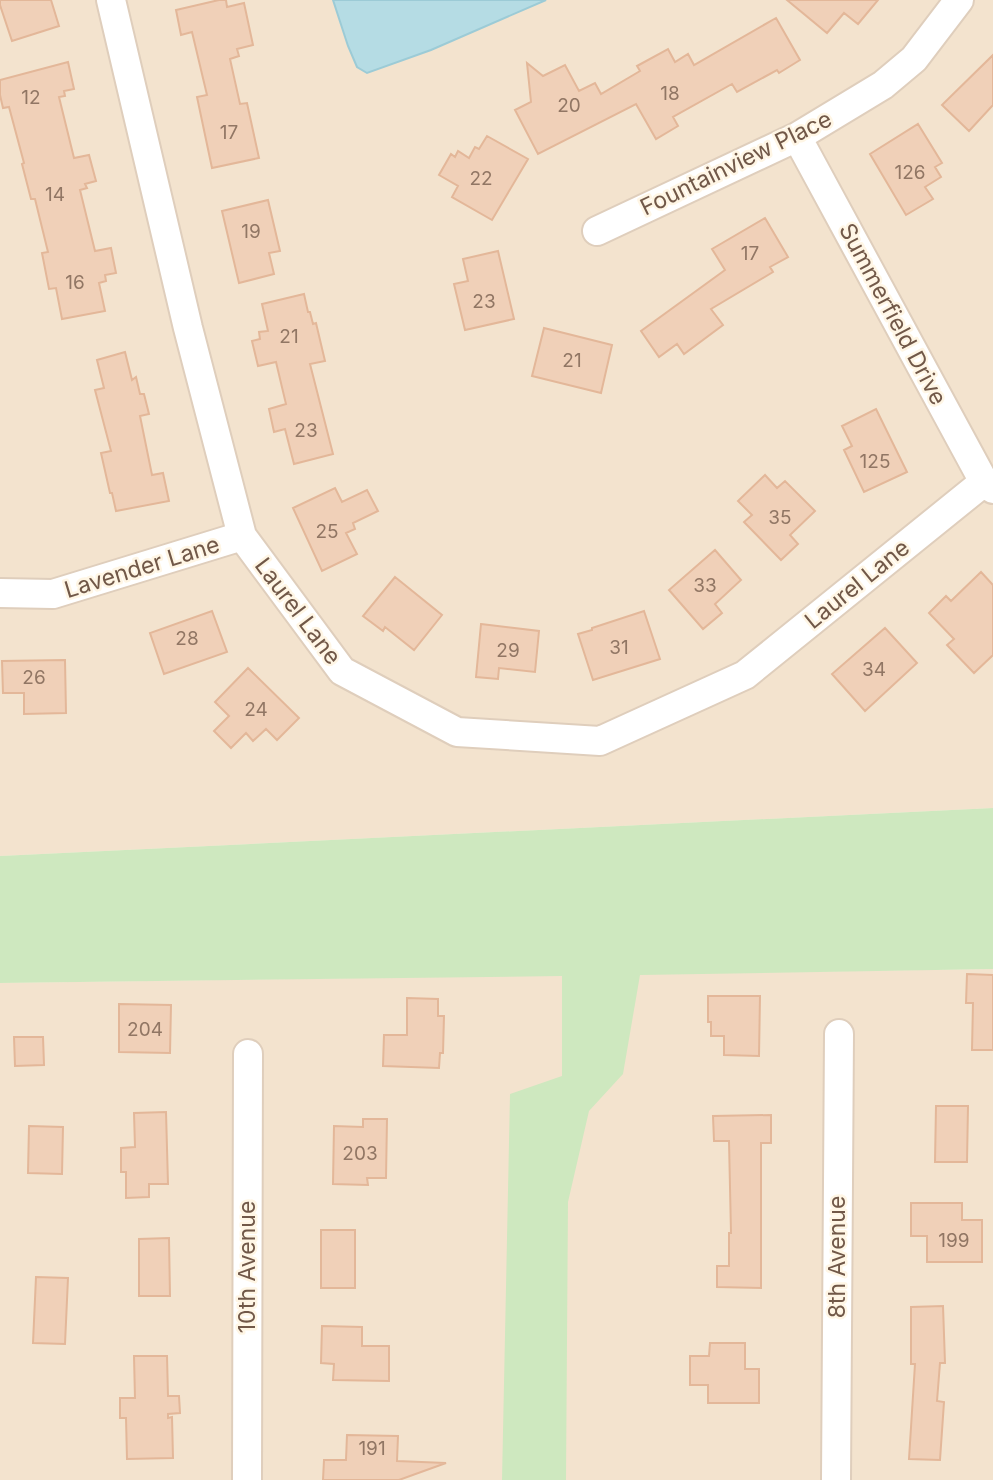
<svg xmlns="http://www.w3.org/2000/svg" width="993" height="1480" viewBox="0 0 993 1480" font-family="Inter,sans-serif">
  <rect width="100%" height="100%" fill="#fcf1e0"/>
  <path fill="#f3e3ce" d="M0 0H993V808L0 856Z
    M993 969V1480H0V983Z"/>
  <path fill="#cee8bf" d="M993 808V969L640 975 623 1074 589 1111 568 1202 566 1480H502L510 1094 562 1076V976L0 983V856Z"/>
  <path fill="#b5dce4" stroke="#9ccbd6" stroke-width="2" d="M333 0H546L431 50 367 73 357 67 348 46Z"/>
  <path fill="#f0d0b8" stroke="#e3b799" stroke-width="2" d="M0 0H51L59 26 12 41 0 5Z
    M219 0H226L227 7 244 3 253 45 237 49 239 56 230 59 240 104 247 103 259 158 212 168 197 97 207 95 192 32 181 35 176 10Z
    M787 0H878L858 24 844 13 827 33Z
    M776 18 800 60 779 73 777 70 737 92 732 84 673 117 678 126 656 139 636 104 538 154 515 110 531 102 527 63 543 76 565 65 579 91 595 83 601 94 640 71 637 66 668 49 675 62 688 54 694 65Z
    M993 55V105L969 131 942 105Z
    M68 62 74 89 64 91 65 96 59 97 74 158 89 155 96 181 85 184 87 188 80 190 95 251 111 248 116 273 105 275 106 281 99 283 105 311 62 319 56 288 49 289 42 253 48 252 35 199H31L22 164 24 163 9 107 3 108 0 95V80Z
    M918 124 942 163 935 167 941 177 925 187 933 199 906 215 870 154Z
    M487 136 528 159 492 220 452 197 458 186 439 175 451 154 455 157 458 151 469 158 475 147 479 149Z
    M268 200 280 251 269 253 274 274 239 283 222 211Z
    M765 218 788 257 770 267 773 272 711 309 723 325 684 354 677 344 659 357 641 331 725 270 712 249Z
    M498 251 514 319 465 330 454 284 468 281 463 259Z
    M304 294 308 312H310L313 324 316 323 325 361 310 364 333 454 294 464 285 429 274 432 269 409 286 404 276 362 258 366 252 341 260 339 259 332 268 331 262 304Z
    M544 328 612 345 601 393 532 376Z
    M125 352 132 380 136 377 140 394H144L149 414 140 416 152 475 163 473 169 501 116 511 112 493H110L101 453 111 451 95 390 104 388 97 360Z
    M876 409 907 472 864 492 844 450 852 446 842 426Z
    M765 475 777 488 785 481 815 511 790 535 798 544 781 560 744 522 752 515 738 501Z
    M335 488 342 502 367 490 378 511 353 523 355 529 346 533 357 554 322 571 293 508Z
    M715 550 741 580 715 604 722 613 703 629 669 590Z
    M981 572 993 585V655L974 673 947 645 954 639 929 613 946 596 951 601Z
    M395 577 442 615 414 650 385 627 383 631 363 616Z
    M212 611 227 652 164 674 150 633Z
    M644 611 660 659 593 680 578 634 592 630V628Z
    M481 624 539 631 535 672 499 668 498 679 476 677Z
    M885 628 917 663 865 711 832 674Z
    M65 660 66 713 24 714V693H3L2 661Z
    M248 668 299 718 277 740 266 729 253 741 246 733 231 748 214 731 229 716 215 702Z
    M967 974 993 975V1050H972L973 1003H966Z
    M708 996H760L759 1056 724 1055V1036H711V1022H708Z
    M407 998 438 999V1016H444L443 1053H440L439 1068 383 1066 384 1035H407Z
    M119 1004 171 1005 170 1053 119 1052Z
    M14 1037H43L44 1065 15 1066Z
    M936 1106H968L967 1162H935Z
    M166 1112 168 1184H149V1197L126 1198V1172H121V1148L135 1147 134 1113Z
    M771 1115V1143H761V1288L717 1287V1266H729V1233H731L729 1141H714L713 1116Z
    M363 1119H387L386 1178H367L368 1185 333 1184 334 1126 363 1127Z
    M29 1126 63 1127 62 1174 28 1173Z
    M911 1203H962V1220H982V1262H927V1236H911Z
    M321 1230H355V1288H321Z
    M169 1238 170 1296H139V1239Z
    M36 1277 68 1278 65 1344 33 1343Z
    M943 1306 945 1363H940L937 1401 944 1402 940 1460 909 1459 915 1364H911V1307Z
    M322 1326 362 1327V1346H389V1381L333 1380 334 1364 321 1363Z
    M710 1343H745V1369H759V1403H708V1385H690V1356H709Z
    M134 1356H167L168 1396H179L180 1413 168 1414V1418L172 1417 173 1458 127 1459 126 1418H120V1398H135Z
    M347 1435 398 1436 397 1461 446 1463 399 1480H323L324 1460H346Z"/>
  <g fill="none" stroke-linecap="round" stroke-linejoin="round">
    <g stroke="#dfcebc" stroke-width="32">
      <path id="minor" d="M111 0 188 328 242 536 342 671 457 732 600 741 745 675 984 482
        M797 137 984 482 993 489
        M597 231 797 137 883 85 914 59 959 0
        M0 593 53 594 242 536
        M247 1480 248 1054
        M836 1480 839 1034"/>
    </g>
    <use href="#minor" stroke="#fff" stroke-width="28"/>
  </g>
  <g text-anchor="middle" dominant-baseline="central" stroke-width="5" stroke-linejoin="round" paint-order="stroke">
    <g font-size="19" fill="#917664">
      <text x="670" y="93">18</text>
      <text x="31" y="97">12</text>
      <text x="569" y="105">20</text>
      <text x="229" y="132">17</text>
      <text x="910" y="172">126</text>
      <text x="481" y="178">22</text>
      <text x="55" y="194">14</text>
      <text x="251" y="231">19</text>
      <text x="750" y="253">17</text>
      <text x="75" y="282">16</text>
      <text x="484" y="301">23</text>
      <text x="289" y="336">21</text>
      <text x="572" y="360">21</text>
      <text x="306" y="430">23</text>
      <text x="875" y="461">125</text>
      <text x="780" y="517">35</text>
      <text x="327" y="531">25</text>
      <text x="705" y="585">33</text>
      <text x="187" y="638">28</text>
      <text x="619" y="647">31</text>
      <text x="508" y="650">29</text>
      <text x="874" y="669">34</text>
      <text x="34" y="677">26</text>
      <text x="256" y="709">24</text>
      <text x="145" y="1029">204</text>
      <text x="360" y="1153">203</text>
      <text x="954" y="1240">199</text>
      <text x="372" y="1448">191</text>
    </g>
    <g font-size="23" fill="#715848" stroke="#fff6e5">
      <text transform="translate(736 163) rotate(-26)">Fountainview Place</text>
      <text transform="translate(893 314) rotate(62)">Summerfield Drive</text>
      <text transform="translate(142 567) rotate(-17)">Lavender Lane</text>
      <text transform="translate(857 584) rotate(-39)">Laurel Lane</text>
      <text transform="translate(298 611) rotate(53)">Laurel Lane</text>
      <text transform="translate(837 1257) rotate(-90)">8th Avenue</text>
      <text transform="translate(247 1267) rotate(-90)">10th Avenue</text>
    </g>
  </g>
</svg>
